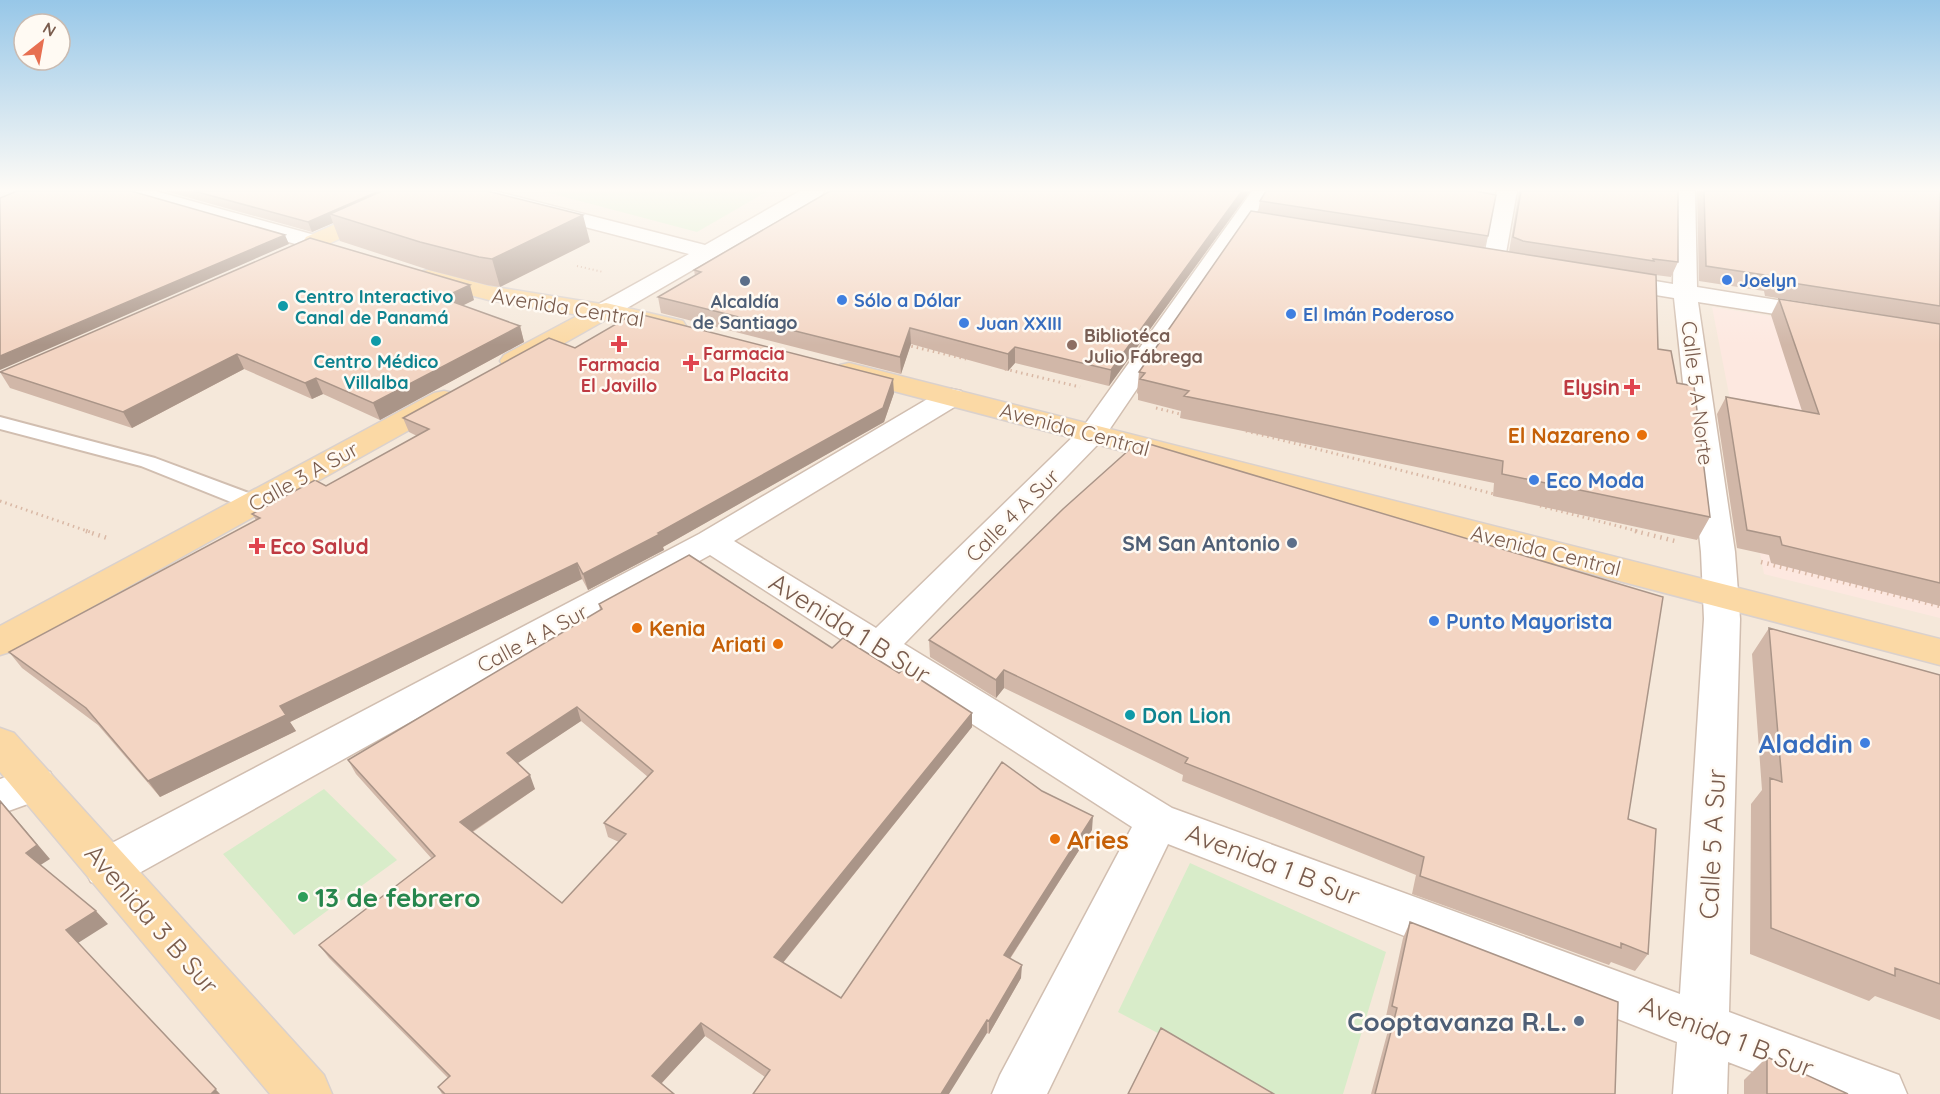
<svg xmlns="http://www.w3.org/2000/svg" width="1940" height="1094" viewBox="0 0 1940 1094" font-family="Quicksand,sans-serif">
  <rect width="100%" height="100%" fill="#fdf6ec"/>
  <path fill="#f5e8da" d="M0 191H1940V1094H0Z"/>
  <path fill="#fde8e0" d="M1712 307 1940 342V618L1764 574Z"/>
  <path fill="#d8ecc9" d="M542 191H768L697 232Z
    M324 789 397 860 294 935 223 854Z
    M1190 863 1386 952 1343 1094H1273L1118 1012Z"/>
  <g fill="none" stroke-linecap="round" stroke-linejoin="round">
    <g stroke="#d1beb0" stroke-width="4">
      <path id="service" d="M0 417 155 458 262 498 265 503 262 508 254 509 246 508 141 466 0 429Z"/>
    </g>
    <g stroke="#d1beb0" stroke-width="3">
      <path id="minor" d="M122 191H155L322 237 325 242 322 247 314 248 306 247 124 195Z
        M460 191H494L705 245 800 191H824L822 195 615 315 606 317 597 315 594 310 597 305 689 254 462 195Z
        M1252 191H1271L1103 439 904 644 1172 808 1680 994 1704 619 1701 552 1674 298 1613 288 1605 286 1602 281 1605 276 1613 274 1673 284 1675 191H1695L1697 287 1820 307 1829 309 1832 314 1829 319 1820 321 1698 302 1735 552 1740 619 1729 1012 1899 1075 1907 1094H1811L1728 1062 1727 1094H1673L1677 1042 1168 844 1047 1094H992L1000 1075 1132 827 710 555 123 882 107 887 91 882 84 868 91 854 699 534 941 391 951 389 961 391 965 397 961 403 734 541 876 628 1083 427Z
        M1497 191H1517L1506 253 1517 258 1540 263 1543 268 1540 273C1524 277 1494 270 1484 256Z
        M35 767 50 772 56 784 50 796 0 814V779Z"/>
    </g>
    <g stroke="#dad1cd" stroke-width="3">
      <path id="primary" d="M410 191H436L434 195 322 247 314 248 306 247 303 242 306 237Z
        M428 270 489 286 601 304 606 303 683 321 686 326 683 331 674 333 607 319 522 367 513 369 504 367 500 361 504 355 579 315 489 300 420 282 417 277 420 272Z
        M849 363 1940 639V665L840 377 836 371 840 365Z
        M444 391 454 393 458 399 454 405 13 651 0 655V626L434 393Z
        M0 728 14 733 324 1075 332 1094H270L0 772Z"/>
    </g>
    <path stroke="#d9b8a5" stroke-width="2" stroke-dasharray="1 3" stroke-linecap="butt" d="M577 266 603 272"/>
    <path stroke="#d9b8a5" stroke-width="3" stroke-dasharray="1.5 4" stroke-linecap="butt" d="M906 345 966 359
      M1005 369 1080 387
      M1156 408 1184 415
      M1246 431 1498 495
      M0 501 90 532
      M1540 506 1641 532"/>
    <path stroke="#d9b8a5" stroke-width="4.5" stroke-dasharray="1.5 5" stroke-linecap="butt" d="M86 531 107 538
      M1635 531 1675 541
      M1761 562 1940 606"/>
    <use href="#service" fill="#fff" fill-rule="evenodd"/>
    <use href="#minor" fill="#fff" fill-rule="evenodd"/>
    <use href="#primary" fill="#fbd9a5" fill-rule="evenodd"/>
  </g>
  <path fill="#d1b7a8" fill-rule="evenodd" d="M165 191H487L590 242 500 287 487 285 429 270 340 241 333 223 312 232Z
    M1250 191 1109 386 1015 363 1008 371 911 344 901 374 661 313 658 297 695 276 694 270Z
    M1519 191H1678V262L1671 277 1648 274 1658 349 1677 383 1710 517 1697 540 1493 496 1494 483 1180 418 1181 411 1138 400V394L1137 393 1139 372 1258 212 1260 201 1488 236 1484 248 1509 252Z
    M1697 191H1940V324L1765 296 1764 291 1699 281Z
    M1779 299 1940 324V606L1771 563 1769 555 1737 548 1717 414 1726 397 1802 411 1771 315Z
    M474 300 462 306 520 326 524 342 380 420 323 394 312 399 244 369 132 428 10 388 0 372Z
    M575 348 894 393 884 422 663 547 664 550 588 590 582 579 290 722 296 731 160 797 98 725 22 668 9 652 256 520 252 514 326 486 417 436 409 432 403 418Z
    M599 604 832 648 899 673 972 713V727L783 963 841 998 1092 830 1010 959 1021 978 989 1034 987 1033 765 1077 705 1036 662 1083 674 1094H442L438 1087 448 1078 329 958 319 945 432 859 356 774 348 760 600 610ZM581 721 648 777 604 823 608 837 619 842 562 903 473 832 535 789 517 763Z
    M1769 628 1940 675V1020L1875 996 1869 1001 1750 954 1751 804 1762 790 1752 654Z
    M929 640 1628 819 1648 954 1635 971 1611 962 1609 965 1412 894 1416 875 1182 781 1183 775 1004 688 996 698 930 657Z
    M1410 922 1615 1094H1371L1390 1023 1385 1021 1403 938Z
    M1767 1057 1848 1094H1744V1080Z"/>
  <path fill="#aa9588" d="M379 191H400L330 214 333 223 312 232 308 222Z
    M1242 191H1250L1109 386 1111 370Z
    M583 215 590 242 500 287 492 259Z
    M285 235 289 244 0 370V356Z
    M470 285 474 300 447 313 442 298Z
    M520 326 524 342 380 420 373 403Z
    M910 328 911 344 901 374 900 357Z
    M1015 347V363L1008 371V354Z
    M237 354 244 369 132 428 123 412Z
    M316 378 323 394 312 399 305 383Z
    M893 379 894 393 884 422 663 547 664 550 588 590 583 574 658 533Z
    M577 563 582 579 290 722 296 731 160 797 148 781 280 706Z
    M1004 670V688L996 698V680Z
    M577 707 581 721 512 767 507 753Z
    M972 713V727L777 970 774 957Z
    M530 775 535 789 467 835 460 822Z
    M0 800 11 813 50 859 39 866 26 853Z
    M1093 816 1092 830 1003 969 1004 955Z
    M96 911 108 924 78 943 220 1094H211L66 930Z
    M1022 965 1021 978 989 1034V1021Z
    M987 1020V1033L949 1094H941Z
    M701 1023 705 1036 657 1088 652 1076Z"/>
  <path fill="#f3d5c3" stroke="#aa9588" stroke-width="1.5" fill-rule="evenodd" d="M17 191H131L285 235 0 356V198Z
    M194 191H379L308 222Z
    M382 191H487L583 215 492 259 479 257 420 242 330 214Z
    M830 191H1242L1111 370 1015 347 1008 354 910 328 900 357 658 297 701 272 694 270Z
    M1266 191H1475L1496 195 1488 236 1260 201Z
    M1521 191H1678V262L1653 259 1654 261 1523 241 1513 237Z
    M1704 191H1940V306L1773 280 1771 276 1706 266Z
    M1251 211 1656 275 1658 349 1671 351 1677 383 1694 386 1710 517 1502 474 1503 461 1184 396 1189 391 1140 379 1145 373 1139 372Z
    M310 238 470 285 442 298 520 326 373 403 316 378 305 383 237 354 123 412 0 372Z
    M1779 299 1940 324V583L1782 545 1780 537 1747 530 1726 397 1819 414Z
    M635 313 893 379 883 408 658 533 660 534 583 574 577 563 280 706 286 715 148 781 86 708 9 652 260 518 252 514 315 480 326 486 429 429 403 418 549 338 575 348Z
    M1139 441 1663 597 1628 819 1656 829 1648 954 1621 943V948L1420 876 1424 857 1185 763 1188 758 1004 670 996 680 929 640 1063 509Z
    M689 555 832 648 843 638 899 673 904 669 972 713 774 957 841 998 1002 762 1042 791 1093 816 1004 955 1022 965 989 1021 987 1020 941 1094H753L770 1070 701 1023 652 1076 674 1094H445L438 1087 450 1076 319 945 435 856 348 760 602 609 599 604ZM577 707 653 771 604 823 626 834 562 903 460 822 530 775 507 753Z
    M1769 628 1940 675V984L1895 968V976L1771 928 1770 778 1782 782Z
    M0 801 37 845 26 853 96 911 66 930 216 1089 211 1094H0Z
    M1410 922 1618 1002 1615 1094H1375L1397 1008 1392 1006Z
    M1161 1028 1274 1094H1128Z
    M1767 1057 1848 1094H1767Z"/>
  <linearGradient id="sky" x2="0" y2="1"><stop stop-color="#97c7e8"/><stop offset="0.55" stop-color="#fefbf6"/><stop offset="1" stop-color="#fefbf6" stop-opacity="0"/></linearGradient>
  <rect width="1940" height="345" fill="url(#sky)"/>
  <g fill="#3f7fe0" stroke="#fffaf3" stroke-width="2">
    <circle cx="1727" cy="280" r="6"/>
    <circle cx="842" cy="300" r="6"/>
    <circle cx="1291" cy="314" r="6"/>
    <circle cx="964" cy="323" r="6"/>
    <circle cx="1534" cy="480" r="6"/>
    <circle cx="1434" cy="621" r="6"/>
    <circle cx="1865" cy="743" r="6"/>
  </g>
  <g fill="#5c6f8a" stroke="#fffaf3" stroke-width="2">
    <circle cx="745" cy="281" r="6"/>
    <circle cx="1292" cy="543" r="6"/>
    <circle cx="1579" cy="1021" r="6"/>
  </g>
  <g fill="#0f9aa8" stroke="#fffaf3" stroke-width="2">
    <circle cx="283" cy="306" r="6"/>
    <circle cx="376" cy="341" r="6"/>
    <circle cx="1130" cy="715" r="6"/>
  </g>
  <g fill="#e0444e" stroke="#fffaf3" stroke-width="2">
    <path d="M616 335h6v6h6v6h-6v6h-6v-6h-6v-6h6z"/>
    <path d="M688 354h6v6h6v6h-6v6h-6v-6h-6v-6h6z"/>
    <path d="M1629 378h6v6h6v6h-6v6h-6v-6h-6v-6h6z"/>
    <path d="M254 537h6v6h6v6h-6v6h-6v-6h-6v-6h6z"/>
  </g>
  <circle fill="#8d6e63" stroke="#fffaf3" stroke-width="2" cx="1072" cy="345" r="6"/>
  <g fill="#e8710a" stroke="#fffaf3" stroke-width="2">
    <circle cx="1642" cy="435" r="6"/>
    <circle cx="637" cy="628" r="6"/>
    <circle cx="778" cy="644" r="6"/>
    <circle cx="1055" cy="839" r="6"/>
  </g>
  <circle fill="#2e9e5b" stroke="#fffaf3" stroke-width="2" cx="303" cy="897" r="6"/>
  <g text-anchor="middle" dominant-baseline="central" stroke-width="5" stroke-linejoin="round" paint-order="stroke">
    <g font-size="18" font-weight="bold" fill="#366cbe" stroke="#fffaf3" text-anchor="start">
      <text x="1739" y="280">Joelyn</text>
      <text x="854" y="300">Sólo a Dólar</text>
      <text x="1303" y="314">El Imán Poderoso</text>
      <text x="976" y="323">Juan XXIII</text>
    </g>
    <g font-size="18" font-weight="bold" fill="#0d838f" stroke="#fffaf3" text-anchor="start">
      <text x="295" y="296">Centro Interactivo<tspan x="295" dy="21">Canal de Panamá</tspan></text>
      <text x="376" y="361" text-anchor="middle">Centro Médico<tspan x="376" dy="21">Villalba</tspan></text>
    </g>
    <g font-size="18" font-weight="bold" fill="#4e5e75" stroke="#fffaf3">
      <text x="745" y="301">Alcaldía<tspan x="745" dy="21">de Santiago</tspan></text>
    </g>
    <g font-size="18" font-weight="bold" fill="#785e54" stroke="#fffaf3" text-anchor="start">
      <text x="1084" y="335">Bibliotéca<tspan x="1084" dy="21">Julio Fábrega</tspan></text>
    </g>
    <g font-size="18" font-weight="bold" fill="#be3a42" stroke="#fffaf3" text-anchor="start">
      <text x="703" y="353">Farmacia<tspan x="703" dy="21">La Placita</tspan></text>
      <text x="619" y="364" text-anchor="middle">Farmacia<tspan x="619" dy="21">El Javillo</tspan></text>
    </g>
    <g font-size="21" fill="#7a5c4d" stroke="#fffaf3">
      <text transform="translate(568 307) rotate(9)">Avenida Central</text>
      <text transform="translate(1698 393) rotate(83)">Calle 5 A Norte</text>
      <text transform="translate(1075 429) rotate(15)">Avenida Central</text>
      <text transform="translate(303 476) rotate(-29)">Calle 3 A Sur</text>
      <text transform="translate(1012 515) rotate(-45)">Calle 4 A Sur</text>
      <text transform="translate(1546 550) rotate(14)">Avenida Central</text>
      <text transform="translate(532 638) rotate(-28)">Calle 4 A Sur</text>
    </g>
    <g font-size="21" font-weight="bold" fill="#be3a42" stroke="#fffaf3" text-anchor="end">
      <text x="1620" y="387">Elysin</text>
      <text x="270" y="546" text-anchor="start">Eco Salud</text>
    </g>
    <g font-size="21" font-weight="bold" fill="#c56008" stroke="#fffaf3" text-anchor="end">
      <text x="1630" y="435">El Nazareno</text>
      <text x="649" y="628" text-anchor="start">Kenia</text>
      <text x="766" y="644">Ariati</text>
    </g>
    <g font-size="21" font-weight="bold" fill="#366cbe" stroke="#fffaf3" text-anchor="start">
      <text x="1546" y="480">Eco Moda</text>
      <text x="1446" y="621">Punto Mayorista</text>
    </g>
    <g font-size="21" font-weight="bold" fill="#4e5e75" stroke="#fffaf3" text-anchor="end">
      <text x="1280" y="543">SM San Antonio</text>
    </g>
    <g font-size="21" font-weight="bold" fill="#0d838f" stroke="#fffaf3" text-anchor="start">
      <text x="1142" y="715">Don Lion</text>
    </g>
    <g font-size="26" fill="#7a5c4d" stroke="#fffaf3">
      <text transform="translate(850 628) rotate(32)">Avenida 1 B Sur</text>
      <text transform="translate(1712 844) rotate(-87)">Calle 5 A Sur</text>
      <text transform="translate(1273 864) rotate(21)">Avenida 1 B Sur</text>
      <text transform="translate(152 919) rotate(49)">Avenida 3 B Sur</text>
      <text transform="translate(1727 1036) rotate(21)">Avenida 1 B Sur</text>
    </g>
    <g font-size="26" font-weight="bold" fill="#366cbe" stroke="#fffaf3" text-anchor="end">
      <text x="1853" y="743">Aladdin</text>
    </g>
    <g font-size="26" font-weight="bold" fill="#c56008" stroke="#fffaf3" text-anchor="start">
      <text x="1067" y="839">Aries</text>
    </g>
    <g font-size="26" font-weight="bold" fill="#27864d" stroke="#fffaf3" text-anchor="start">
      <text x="315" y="897">13 de febrero</text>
    </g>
    <g font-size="26" font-weight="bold" fill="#4e5e75" stroke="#fffaf3" text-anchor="end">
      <text x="1567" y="1021">Cooptavanza R.L.</text>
    </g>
  </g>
  <g transform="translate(42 42) rotate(31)"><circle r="28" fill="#fffaf3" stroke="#cabbb1" stroke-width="1.5"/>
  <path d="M0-4.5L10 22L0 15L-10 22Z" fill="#e76f51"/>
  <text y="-9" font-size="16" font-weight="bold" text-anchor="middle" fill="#7a5c4d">N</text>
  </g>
</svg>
